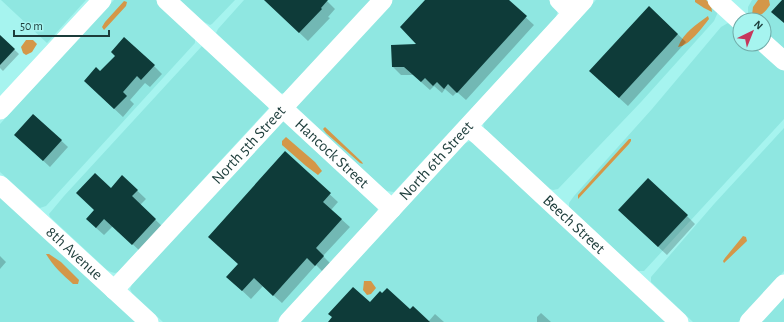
<svg xmlns="http://www.w3.org/2000/svg" width="784" height="322" viewBox="0 0 784 322" font-family="'Alegreya Sans',sans-serif">
  <rect width="100%" height="100%" fill="#a6f4ef"/>
  <path fill="#8fe7e1" d="M1 0H86L47 43Z
    M114 0H156L195 36V43L46 206 40 208 0 172V124Z
    M180 0H235L212 24 210 25 204 22Z
    M244 0H372L284 93H281L216 33 218 29Z
    M392 0H549L558 10 556 17 394 192 387 191 383 188 296 107Z
    M596 0H707L716 8 718 12 714 21 641 102 558 189 553 190 550 189 484 128 483 123Z
    M752 0H784V50L764 31V20H752L748 17V7Z
    M728 23 740 30V44H755L784 70V119L644 271H638L569 207V203L574 196 652 109 721 27Z
    M202 46 268 107V109L118 272 115 273 111 272 107 270 50 217 49 214 64 196Z
    M283 120 378 208 376 213 276 322H163L132 293 130 289 132 284Z
    M784 128V271L738 322H693L651 282V277L714 204Z
    M470 141 472 142 667 322H300L464 144Z
    M0 196 137 322H0Z
    M784 297V322H761Z"/>
  <path fill="#d49748" d="M695 0H706L711 4 712 12 704 8 695 2Z
    M758 0H769L770 5C765 12 762 17 752 15L753 7Z
    M124 1 127 2 126 6 104 30 102 27 105 22Z
    M708 16 709 19C702 28 689 46 678 47 684 32 696 25 708 16Z
    M26 40H33L37 44 32 52 26 55 23 53 21 47Z
    M325 127 362 162 363 164 360 163 326 133 323 129Z
    M286 137 315 162 322 171 318 175 306 166 282 145V141Z
    M629 139H631V141L629 144 578 199V195Z
    M743 236 746 237 747 241 724 263 723 261 725 258Z
    M46 254H49L61 262 79 280 78 284H73C63 275 53 266 46 254Z
    M364 281H371L376 288 371 294 367 295 363 290Z"/>
  <path fill="#0003" d="M265 0H326L335 9 328 17 330 18 308 41Z
    M427 0H507L534 25 466 100 457 92 453 96 445 89 442 93 434 86 430 90 413 75H401L393 67 418 45Z
    M649 7 686 42 628 106 598 79Z
    M0 36 19 54 3 71 0 68Z
    M116 56 154 66 162 74 150 87 145 83 130 100 134 104 123 117 93 89 100 73Z
    M34 115 68 147 50 167 22 141Z
    M285 153 338 202 331 210 350 227 323 256 332 265 324 273 316 265 282 303 263 286 251 299 236 285 239 264Z
    M122 176 146 199 140 205 164 228 141 252 113 226 104 235 95 227 111 189Z
    M687 216 695 224 667 255 627 218Z
    M0 256 6 262 0 269Z
    M370 303 410 310 428 322 435 314 444 322H329Z
    M541 313 551 322H537V317Z"/>
  <path fill="#0e3b39" d="M264 0H328L321 8 322 9 299 33Z
    M425 0H509L527 16 457 93 448 84 444 89 437 82 433 86 425 78 421 82 404 67H392L391 45 416 44 400 27Z
    M782 0H784V23L771 12Z
    M649 6 678 34 619 98 589 71Z
    M0 35 15 49 0 65Z
    M124 37 155 65 141 80 137 76 123 92 127 96 114 109 84 81 96 67 100 71 115 56 111 52Z
    M33 114 62 140 43 161 14 135Z
    M285 151 331 193 323 202 342 219 316 248 324 256 315 266 307 258 273 296 254 278 242 291 226 277 238 264 208 237Z
    M95 173 111 188 122 175 138 190 132 196 156 219 132 245 104 219 96 228 86 219 94 210 76 193Z
    M648 178 688 215 658 247 618 210Z
    M353 287 370 302 380 291 382 293 387 288 410 309 413 306 430 322H328L332 317 328 314Z"/>
  <g fill="none" stroke-linecap="round" stroke-linejoin="round">
    <g stroke="#fff" stroke-width="19">
      <path id="s1" d="M166 0 392 209"/>
      <path d="M559 0 572 13"/>
      <path d="M717 0 740 21"/>
      <path d="M764 43 784 61"/>
      <path d="M0 110 102 0"/>
      <path id="s2" d="M468 127 480 137 679 322"/>
      <path id="s3" d="M0 185 149 322"/>
      <path id="s4" d="M114 290 383 0"/>
      <path id="s5" d="M288 322 584 0"/>
      <path d="M749 322 784 284"/>
    </g>
  </g>
  <g text-anchor="middle" dominant-baseline="central" stroke-width="4" stroke-linejoin="round" paint-order="stroke">
    <g font-size="16" fill="#1c3c3a" stroke="#a6f4ef">
      <text stroke="none"><textPath href="#s4" startOffset="198">North 5th Street</textPath></text>
      <text stroke="none"><textPath href="#s1" startOffset="226">Hancock Street</textPath></text>
      <text stroke="none"><textPath href="#s5" startOffset="219">North 6th Street</textPath></text>
      <text stroke="none"><textPath href="#s2" startOffset="144">Beech Street</textPath></text>
      <text stroke="none"><textPath href="#s3" startOffset="101">8th Avenue</textPath></text>
    </g>
  </g>
  <g transform="translate(752 32) rotate(43)"><circle r="19" fill="#a6f4ef" stroke="#6faaa7"/>
  <path d="M0-3L7 15L0 10L-7 15Z" fill="#c6375b"/>
  <text y="-6" font-size="11" font-weight="bold" text-anchor="middle" fill="#1c3c3a">N</text>
  </g>
  <path d="M14 30v6h95v-6" fill="none" stroke="#1c3c3a" stroke-width="2"/>
  <text x="20" y="30" font-size="12" fill="#1c3c3a" stroke="#a6f4ef" stroke-width="3" paint-order="stroke">50 m</text>
</svg>
